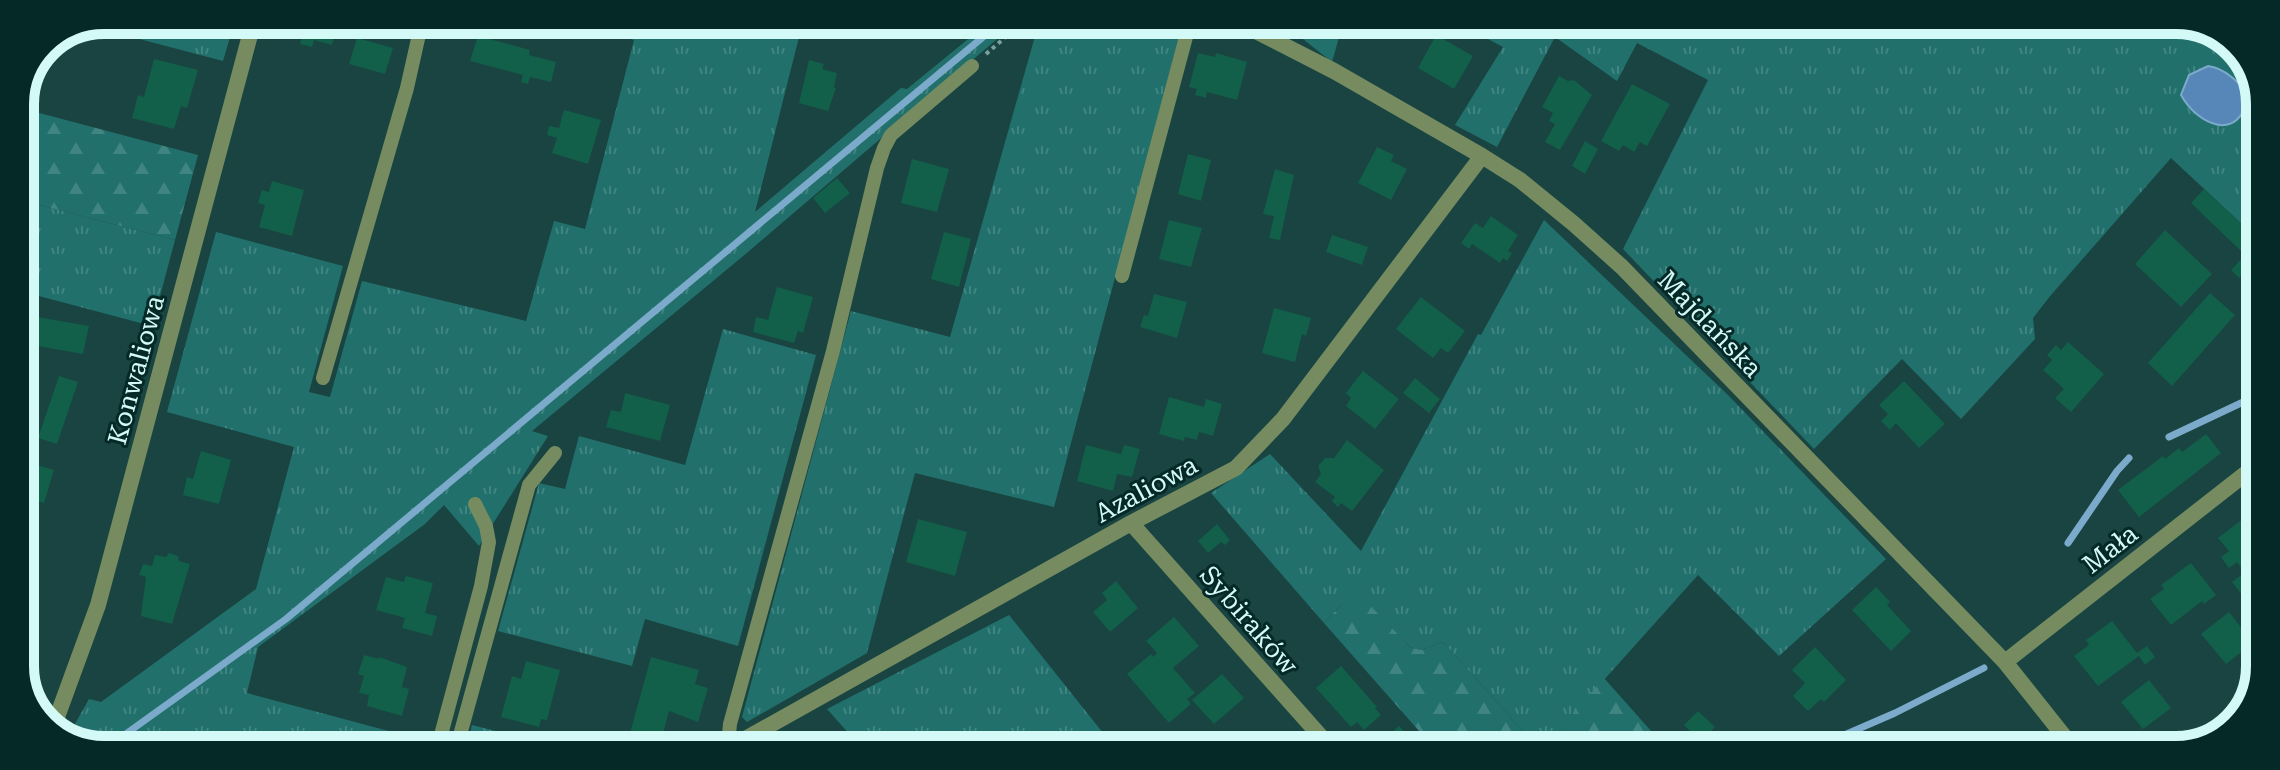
<svg xmlns="http://www.w3.org/2000/svg" width="2280" height="770" viewBox="0 0 2280 770" font-family="'Roboto Serif',serif">
  <defs>
    <pattern id="grass-tufts" width="24" height="20" patternUnits="userSpaceOnUse" patternTransform="scale(2)"><rect width="24" height="20" fill="#21706c"/><path d="M3 7l-1-3M5 7V3M7 7l1-3M15 17l-1-3M17 17v-4M19 17l1-3" fill="none" stroke="#408582"/></pattern>
    <pattern id="forest-firs" width="22" height="20" patternUnits="userSpaceOnUse" patternTransform="scale(2)"><rect width="22" height="20" fill="#21706c"/><path d="M5 1l3.5 6h-7zM16 11l3.5 6h-7z" fill="#408582"/></pattern>
  </defs>
  <rect width="100%" height="100%" fill="#194441"/>
  <path fill="url(#grass-tufts)" d="M104 20H235L223 61 90 26Z
    M603 21H803L755 212 901 88 907 89 989 22H1017L742 257 532 431 548 436 479 546 444 505 425 524 258 647 247 693 426 741 425 746H78L67 738 89 699 101 702 256 589 294 447 167 412 216 232 343 266 309 392 330 397 362 281 526 321 554 221 585 229 634 40 600 30Z
    M1039 22H1183L1054 507 915 473 867 653 747 722 742 717 851 311 950 337Z
    M1280 22 1343 23 1332 62 1284 24Z
    M1458 23 2202 24 2242 53 2260 98 2259 240 2171 158 2051 295 2033 318 2035 339 1961 419 1902 359 1814 449 1623 249 1708 80 1637 43 1617 81 1555 37 1497 147 1455 125 1503 47Z
    M20 200 175 240 152 326 20 291Z
    M1544 220 1729 396 1886 559 1779 656 1698 575 1542 749H1539L1443 642 1421 650 1410 647 1363 599 1341 605 1324 623 1211 493 1270 454 1361 551 1478 334 1481 335Z
    M723 329 816 355 738 646 645 619 632 666 498 631 539 483 565 489 579 436 685 465Z
    M1009 615 1115 748 861 747 827 709Z
    M472 725 557 747 467 746Z"/>
  <path fill="url(#forest-firs)" d="M28 110 198 155 175 240 20 200V139Z
    M1354 599H1364L1410 647 1421 650 1443 642 1539 749 1434 748 1324 623 1341 605Z
    M1604 678 1667 749H1542Z"/>
  <path fill="#5787b8" stroke="#7caacb" stroke-width="2" d="M2208 66C2224 68 2240 82 2248 96 2240 143 2198 126 2181 95L2189 75Z"/>
  <g fill="none" stroke-linecap="round" stroke-linejoin="round">
    <path stroke="#7caacb" stroke-width="7" d="M2169 437 2258 395
      M2068 543 2117 471 2129 458
      M109 746 286 619 1001 22
      M1812 749 1895 713 1984 668"/>
  </g>
  <path fill="#125f4a" d="M296 20H338L332 45 314 40 312 47 300 44 302 37 293 34Z
    M845 22H865L860 38 842 33Z
    M1387 23H1408L1401 36 1385 28Z
    M1436 35 1473 56 1454 89 1418 68Z
    M478 36 530 50 529 55 556 62 551 82 530 77 528 84 521 82 523 75 470 61Z
    M357 38 393 48 385 74 349 64Z
    M1198 53 1215 57 1216 53 1247 62 1237 100 1207 92 1206 98 1195 95 1197 89 1189 87Z
    M154 59 198 70 187 108 181 106 174 129 132 118 138 95 144 97Z
    M809 60 824 64 822 69 837 73 834 87 836 88 828 111 799 103Z
    M1559 76 1568 81 1574 80 1592 95 1560 150 1545 142 1555 124 1549 121 1553 113 1542 107Z
    M1632 84 1670 104 1647 146 1640 142 1634 152 1623 145 1619 151 1601 141Z
    M564 110 601 120 588 164 552 153 557 138 547 135 549 126 559 128Z
    M1585 141 1598 149 1585 174 1572 166Z
    M1377 147 1394 155 1391 161 1407 169 1391 200 1358 183Z
    M1188 154 1211 160 1201 201 1178 194Z
    M912 159 949 169 937 212 901 203Z
    M1275 169 1294 175 1280 240 1269 238 1274 216 1263 214Z
    M837 178 850 193 825 213 813 198Z
    M272 181 304 190 292 236 259 227 265 205 258 203 262 190 269 192Z
    M2204 189 2259 240V257L2239 278 2231 270 2245 255 2191 203Z
    M1491 216 1518 235 1508 251 1512 253 1507 261 1503 258 1500 263 1472 244 1469 249 1461 243 1475 223 1483 228Z
    M1169 220 1202 228 1191 267 1159 259Z
    M2165 230 2212 274 2181 307 2135 264Z
    M944 232 971 239 959 287 931 279Z
    M1332 235 1368 247 1362 265 1326 252Z
    M777 287 813 297 803 333 798 331 794 343 753 332 756 317 768 320Z
    M2210 293 2235 315 2172 386 2148 363Z
    M1154 294 1187 302 1177 338 1140 327 1144 315 1148 316Z
    M1421 297 1465 331 1448 353 1441 348 1433 358 1396 329Z
    M1274 308 1311 318 1306 336 1302 334 1295 362 1262 353Z
    M20 314 89 326 83 354 20 343Z
    M2068 342 2104 374 2071 412 2055 398 2064 389 2043 370 2052 360 2047 355 2056 345 2061 350Z
    M1363 371 1399 399 1375 429 1346 406 1351 398 1346 393Z
    M59 376 78 382 57 444 38 438Z
    M1415 378 1440 399 1429 413 1403 393Z
    M1904 381 1945 424 1919 448 1896 423 1890 430 1881 421 1888 414 1879 405Z
    M625 393 670 405 660 441 606 427 611 410 621 412Z
    M1169 397 1204 407 1206 399 1222 404 1213 436 1199 432 1197 440 1185 437 1184 441 1159 434Z
    M2206 434 2221 453 2139 517 2118 490 2163 456 2165 459 2179 448 2182 452Z
    M1347 440 1384 470 1352 511 1341 503 1338 507 1332 501 1335 497 1315 482 1321 474 1318 466 1325 458H1334Z
    M1086 445 1121 454 1124 445 1140 449 1132 477 1117 474 1113 491 1077 481Z
    M201 451 231 460 219 504 183 495 187 477 193 479Z
    M20 460 54 470 44 503 20 496Z
    M2257 508V557L2242 569 2237 562 2229 568 2221 557 2229 551 2218 538Z
    M918 519 967 532 955 576 906 562Z
    M1217 524 1230 540 1225 545 1221 542 1208 553 1198 541Z
    M169 553 178 556 179 561 190 564 172 624 141 616 146 577 139 575 143 564 152 566 155 555 166 557Z
    M20 554 31 557 21 596H20Z
    M2191 563 2216 595 2204 604 2202 601 2171 625 2150 599 2164 589 2161 585Z
    M2244 573 2256 588V592L2246 600 2232 582Z
    M406 576 433 583 425 613 437 616 432 636 402 628 405 618 376 610 386 577 404 582Z
    M1116 581 1138 608 1110 632 1093 612 1107 600 1102 593Z
    M1876 587 1890 602 1887 605 1911 631 1891 651 1852 610Z
    M2229 612 2253 643 2226 664 2201 634Z
    M1174 617 1199 646 1173 668 1195 693 1187 699 1191 704 1169 723 1127 674 1151 654 1153 657 1157 653 1146 641Z
    M2112 621 2137 653 2147 646 2155 657 2145 665 2139 656 2098 686 2074 656 2089 645 2086 640Z
    M1815 647 1846 680 1824 702 1821 699 1808 711 1793 696 1805 683 1792 670Z
    M364 655 379 659V657L407 667 402 687 409 689 402 716 367 706 369 695 359 693 364 676 358 674Z
    M651 657 699 670 695 684 708 688 698 722 669 711 661 741 630 733Z
    M526 661 560 670 547 720 541 719 539 727 501 717 512 676 521 679Z
    M1341 666 1377 707 1375 708 1381 715 1364 730 1357 722 1351 727 1316 688Z
    M1222 674 1244 698 1214 724 1192 700Z
    M2149 680 2171 708 2143 729 2121 702Z
    M1698 711 1715 727 1701 742 1684 725Z
    M1399 726 1417 746 1414 748H1385L1380 743Z"/>
  <g fill="none" stroke-linecap="round" stroke-linejoin="round">
    <path stroke="#78a19e" stroke-width="4" stroke-dasharray="4 4" stroke-linecap="butt" d="M986 54 1023 22"/>
    <path stroke="#768c60" stroke-width="14" d="M1122 276 1190 22
      M323 378 407 88 422 21
      M438 746 481 586 489 542 486 526 475 504
      M457 746 529 485 555 453
      M732 746 729 734 730 724 833 351 877 168 884 148 891 135 972 66"/>
    <path stroke="#768c60" stroke-width="16" d="M1238 22 1334 71 1482 156 1520 180 1574 224 1622 267 2005 662 2075 750
      M1131 523 1331 748
      M2005 662 2245 474
      M53 728 98 605 254 20
      M2198 743 2248 703
      M731 747 1131 523 1236 468 1283 419 1482 156"/>
  </g>
  <g text-anchor="middle" dominant-baseline="central" stroke-width="6" stroke-linejoin="round" paint-order="stroke">
    <g font-size="26" fill="#d4faf7" stroke="#052927">
      <text transform="translate(1710 324) rotate(46)">Majdańska</text>
      <text transform="translate(136 370) rotate(-75)">Konwaliowa</text>
      <text transform="translate(1146 489) rotate(-28)">Azaliowa</text>
      <text transform="translate(2110 549) rotate(-38)">Mała</text>
      <text transform="translate(1249 620) rotate(49)">Sybiraków</text>
    </g>
  </g>
  <path d="M0 0H2280V770H0ZM104 34H2176A70 70 0 0 1 2246 104V666A70 70 0 0 1 2176 736H104A70 70 0 0 1 34 666V104A70 70 0 0 1 104 34Z" fill="#052927" fill-rule="evenodd"/>
  <path fill="none" stroke="#d4faf7" stroke-width="10" d="M104 34H2176A70 70 0 0 1 2246 104V666A70 70 0 0 1 2176 736H104A70 70 0 0 1 34 666V104A70 70 0 0 1 104 34Z"/>
</svg>
